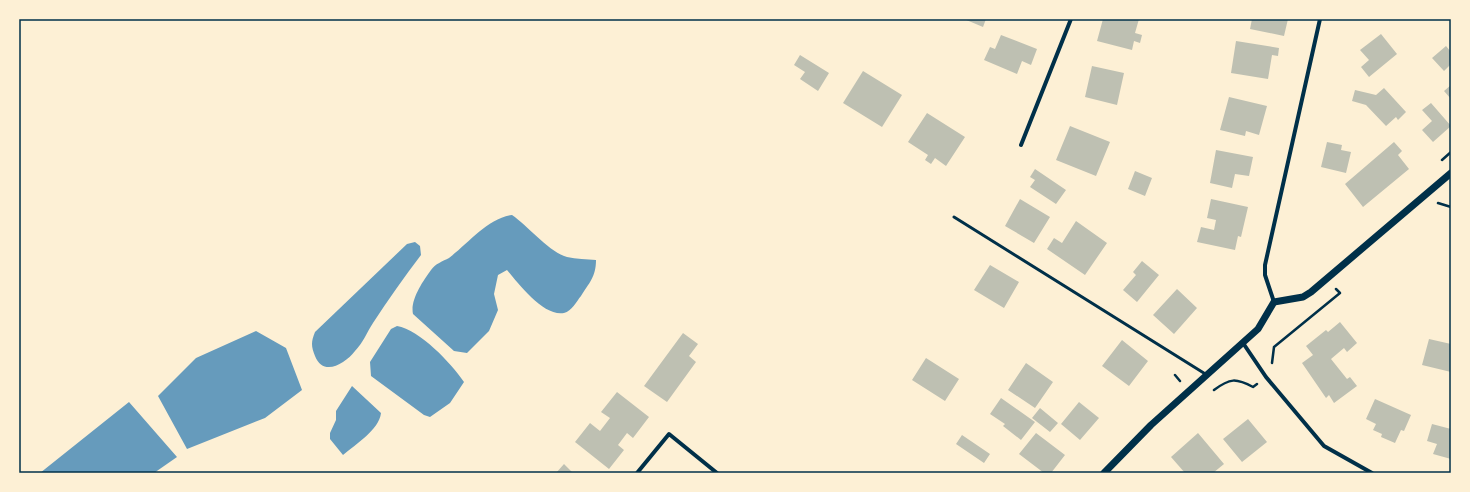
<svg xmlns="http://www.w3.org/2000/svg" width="1470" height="492" viewBox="0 0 1470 492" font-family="Lato,sans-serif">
  <rect width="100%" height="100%" fill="#fdf0d5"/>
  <path fill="#669bbc" d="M512 215C528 226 549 252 567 257 576 259 587 259 596 260 596 277 589 283 581 296 576 302 572 311 564 313 544 317 518 283 507 270L498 275 494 294 498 310 489 331 467 353 454 351 413 314C410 300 423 281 431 270 435 264 443 261 449 258 469 243 487 219 512 215Z
    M415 242 420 246 421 255C404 277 388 300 373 323 367 332 363 343 355 351 345 364 323 377 315 356 311 346 311 342 315 332L407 244Z
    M397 326C420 330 451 363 464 382L450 403 430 417 424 415 371 376 370 362 391 329Z
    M256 331 286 348 302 390 265 418 187 449 158 396 196 358Z
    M352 386 381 413C379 430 356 444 343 455L330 439V433L336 420V411Z
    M129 402 177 457 154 473H40Z"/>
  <path fill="#bec0b2" d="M964 19H986L983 27Z
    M1103 19H1139L1135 33 1142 35 1140 43 1134 41 1132 50 1097 41Z
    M1252 19H1288L1284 36 1250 29Z
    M1381 34 1397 54 1369 77 1361 67 1369 60 1360 50Z
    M1001 35 1037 49 1031 65 1022 61 1017 74 984 60 990 47 995 49Z
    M1236 41 1279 48 1278 56 1272 55 1268 79 1231 73Z
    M1446 46 1451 52V64L1444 71 1432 58Z
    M800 55 829 73 818 91 800 79 805 72 794 65Z
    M1092 66 1124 73 1117 105 1085 97Z
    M863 71 902 95 882 127 843 103Z
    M1451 85V99L1444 91Z
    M1384 88 1406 112 1398 120 1396 117 1386 126 1366 105 1352 101 1355 90 1376 95Z
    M1229 97 1267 106 1259 135 1246 131 1245 136 1220 130Z
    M1431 103 1451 126 1433 142 1422 130 1432 121 1422 110Z
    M927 113 965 137 946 166 935 158 931 164 925 160 928 155 908 142Z
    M1070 126 1110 142 1096 176 1056 160Z
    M1327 142 1342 145 1341 150 1351 152 1346 173 1321 167Z
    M1394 142 1402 151 1398 155 1409 169 1363 207 1345 184Z
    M1216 150 1253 157 1249 176 1235 174 1232 188 1210 183Z
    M1035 169 1066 190 1056 204 1030 187 1035 180 1030 177Z
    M1135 171 1152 178 1145 196 1128 189Z
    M1020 199 1050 217 1034 243 1005 226Z
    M1211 199 1248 207 1241 237 1238 236 1235 250 1197 242 1201 227 1214 230 1216 220 1207 218Z
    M1076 221 1107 243 1085 275 1047 249 1054 238 1062 243Z
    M1142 261 1159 275 1137 302 1123 290 1136 275 1133 272Z
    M990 265 1019 282 1004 308 974 290Z
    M1177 289 1197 308 1174 334 1153 315Z
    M1340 322 1357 343 1347 352 1344 348 1331 359 1347 379 1350 377 1357 386 1334 403 1329 395 1326 398 1302 363 1313 355 1306 346 1326 330 1328 332Z
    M683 333 698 344 689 356 696 362 667 402 644 386Z
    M1429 339 1451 344V372L1422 365Z
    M1122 340 1148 361 1129 386 1102 366Z
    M926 358 959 379 945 401 912 380Z
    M1026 363 1053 382 1035 408 1008 390Z
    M617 392 649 417 633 438 627 433 618 445 624 450 609 469 575 442 590 423 600 431 610 418 601 412Z
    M1001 398 1035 422 1021 440 1003 426 1005 424 990 414Z
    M1375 399 1411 415 1404 431 1401 430 1395 443 1381 437 1382 434 1373 430 1376 424 1366 419Z
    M1079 402 1099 418 1080 440 1061 424Z
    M1040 408 1058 423 1050 432 1032 418Z
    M1248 419 1267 442 1242 462 1223 439Z
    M1432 424 1451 429V459L1433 454 1437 444 1427 441Z
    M1036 433 1065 455 1051 473H1044L1019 454Z
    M1198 433 1224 464 1213 473H1185L1171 457Z
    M962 435 990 454 984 463 956 444Z
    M564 464 573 473H556Z"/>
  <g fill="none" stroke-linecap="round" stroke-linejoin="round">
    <path stroke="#003049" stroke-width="2.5" d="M1442 160 1451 152
      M1438 203 1451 207
      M1272 363 1274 347 1340 293 1336 289
      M1175 375 1180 381
      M1214 390C1230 378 1236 378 1253 387L1257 384"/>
    <path stroke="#003049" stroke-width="3" d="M954 217 1207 375"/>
    <path stroke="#003049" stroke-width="4" d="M1021 145 1071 19
      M1274 302 1265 275V265L1320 19
      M1243 343 1266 377 1324 446 1372 473
      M637 473 669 434 717 473"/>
    <path stroke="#003049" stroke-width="7" d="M1104 473 1151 425 1258 329 1274 302 1303 297 1311 292 1451 173"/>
  </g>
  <rect width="1470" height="492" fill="none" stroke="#fdf0d5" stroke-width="40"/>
  <rect x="20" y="20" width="1430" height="452" fill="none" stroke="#003049" stroke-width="1.5"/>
</svg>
